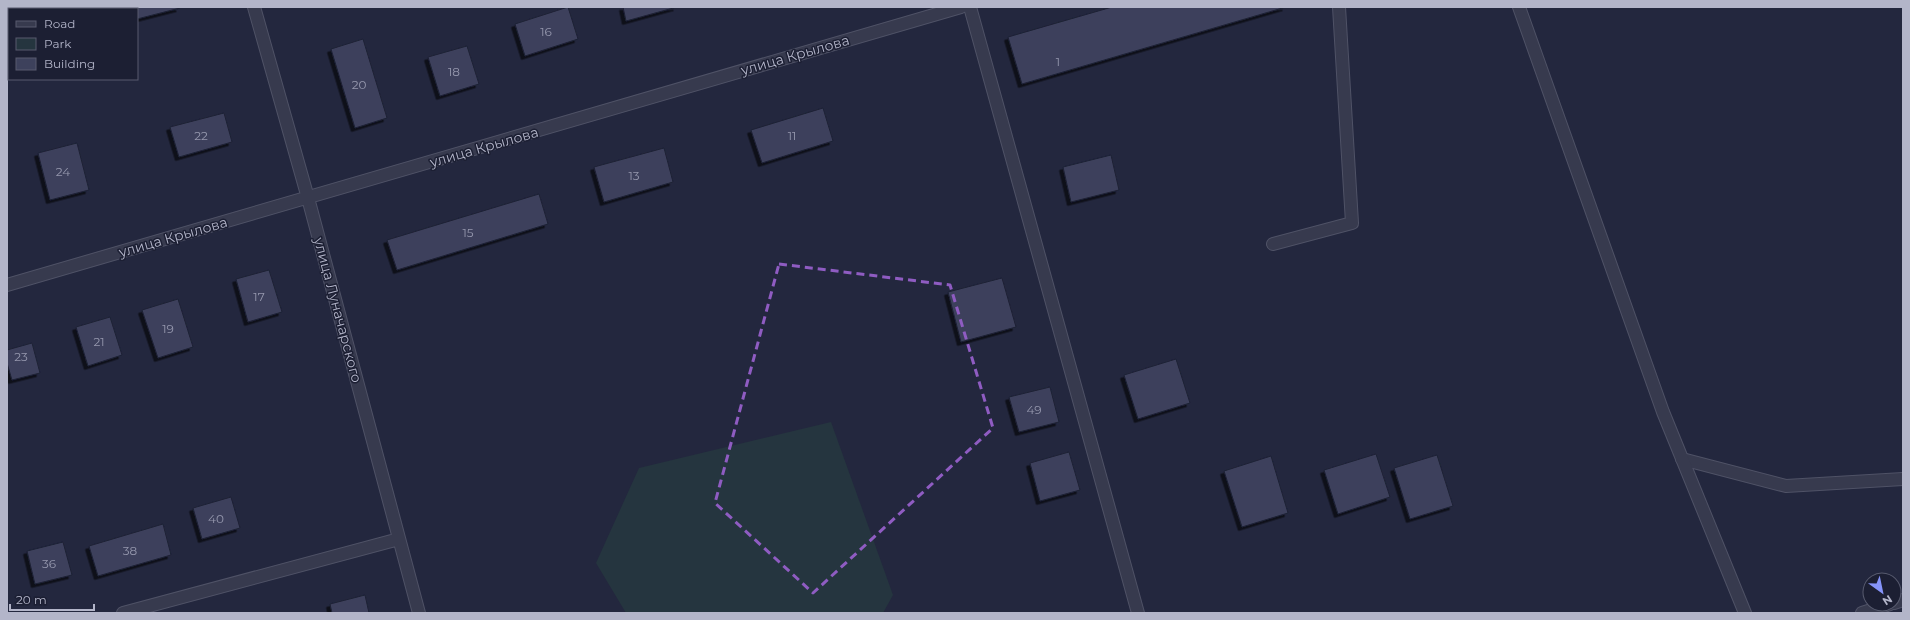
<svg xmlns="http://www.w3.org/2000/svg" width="1910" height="620" viewBox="0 0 1910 620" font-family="Montserrat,sans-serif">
  <defs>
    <filter id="shadow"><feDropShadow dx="-3.5" dy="3.5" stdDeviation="0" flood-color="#0009"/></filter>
  </defs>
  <rect width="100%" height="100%" fill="#23273e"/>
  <path fill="#25353f" d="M831 422 893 595 883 613H626L596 563 639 468Z"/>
  <path fill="#3d415c" stroke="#1e2135" filter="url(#shadow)" d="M120 7H179L180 8 137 19V9H120Z
    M568 7 578 39 525 56 515 24Z
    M623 7H677L626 21Z
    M1112 7H1286L1022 84 1008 37Z
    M363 39 387 118 355 128 331 49Z
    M467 46 479 84 440 96 428 57Z
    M823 108 833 141 762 163 751 130Z
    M224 113 232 142 179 157 170 127Z
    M77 143 89 190 50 200 38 153Z
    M664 148 673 182 604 202 594 167Z
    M1111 155 1119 190 1071 202 1063 167Z
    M539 194 548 224 397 270 387 240Z
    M269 270 282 312 248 322 236 279Z
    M1002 278 1016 327 961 342 948 292Z
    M178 299 193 347 158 358 142 310Z
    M110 317 122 355 88 366 76 327Z
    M32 343 40 373 12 380 7 363V350Z
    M1176 359 1190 403 1138 419 1124 375Z
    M1050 387 1059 422 1019 432 1009 397Z
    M1069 452 1080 490 1040 501 1030 463Z
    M1376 454 1390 497 1338 514 1324 470Z
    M1437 455 1453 506 1410 519 1394 468Z
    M1271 456 1288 513 1242 527 1224 471Z
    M231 497 240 528 202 539 193 508Z
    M163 524 171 555 98 576 89 546Z
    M63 542 72 575 35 584 27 551Z
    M365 595 369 613H332L330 604Z"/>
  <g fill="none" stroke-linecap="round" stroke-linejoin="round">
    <g stroke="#4f5266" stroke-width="14">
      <path id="service" d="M1273 244 1352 223 1339 7
        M1682 459 1786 486 1903 479
        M1894 603 1903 600
        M1862 613 1890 604"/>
    </g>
    <g stroke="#4f5266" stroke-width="14">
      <path id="minor" d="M254 7 308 198 419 613
        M970 7 1138 613
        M7 285 961 7
        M123 613 399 539"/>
    </g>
    <g stroke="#4f5266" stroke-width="14">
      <path id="tertiary" d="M1519 7 1663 412 1745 613"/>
    </g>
    <use href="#service" stroke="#373a4e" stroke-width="12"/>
    <use href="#minor" stroke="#373a4e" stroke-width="12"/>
    <use href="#tertiary" stroke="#373a4e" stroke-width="12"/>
  </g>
  <path fill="none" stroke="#8f5cc2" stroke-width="3" stroke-dasharray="8 5" stroke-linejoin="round" d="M779 264 950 285 993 428 813 593 715 503Z"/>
  <g text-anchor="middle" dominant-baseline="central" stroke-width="3" stroke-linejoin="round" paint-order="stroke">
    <g font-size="12" fill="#9698ae">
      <text x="546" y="31">16</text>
      <text x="1058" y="61">1</text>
      <text x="454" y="71">18</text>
      <text x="359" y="84">20</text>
      <text x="201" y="135">22</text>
      <text x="792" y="135">11</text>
      <text x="63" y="171">24</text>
      <text x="634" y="175">13</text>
      <text x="468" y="232">15</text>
      <text x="259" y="296">17</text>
      <text x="168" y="328">19</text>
      <text x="99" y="341">21</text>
      <text x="21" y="356">23</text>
      <text x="1034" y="409">49</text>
      <text x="216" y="518">40</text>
      <text x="130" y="550">38</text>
      <text x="49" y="563">36</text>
    </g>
    <g font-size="14" fill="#b3b5c9" stroke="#1c1f33">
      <text transform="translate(795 55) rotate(-16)">улица Крылова</text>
      <text transform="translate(484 147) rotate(-16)">улица Крылова</text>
      <text transform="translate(173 237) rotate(-16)">улица Крылова</text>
      <text transform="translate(338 310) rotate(75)">улица Луначарского</text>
    </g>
  </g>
  <rect width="1910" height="620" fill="none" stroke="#b3b5c9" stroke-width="16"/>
  <rect x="8" y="8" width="130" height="72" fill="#1c1f33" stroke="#585b6f"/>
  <rect x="16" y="21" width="20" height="6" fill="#373a4e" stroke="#585b6f"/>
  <text x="44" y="28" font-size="12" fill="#b3b5c9">Road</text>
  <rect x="16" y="38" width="20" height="12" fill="#25353f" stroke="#585b6f"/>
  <text x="44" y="48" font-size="12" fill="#b3b5c9">Park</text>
  <rect x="16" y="58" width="20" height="12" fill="#3d415c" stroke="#585b6f"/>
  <text x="44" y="68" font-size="12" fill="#b3b5c9">Building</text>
  <g transform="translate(1882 592) rotate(147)"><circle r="19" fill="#1c1f33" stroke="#585b6f"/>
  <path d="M0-3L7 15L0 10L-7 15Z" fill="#8694fa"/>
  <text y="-6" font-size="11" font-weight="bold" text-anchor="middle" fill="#b3b5c9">N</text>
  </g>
  <path d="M10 604v6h84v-6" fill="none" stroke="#b3b5c9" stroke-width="2"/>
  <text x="16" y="604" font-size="12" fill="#b3b5c9" stroke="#1c1f33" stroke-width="3" paint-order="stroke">20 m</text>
</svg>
